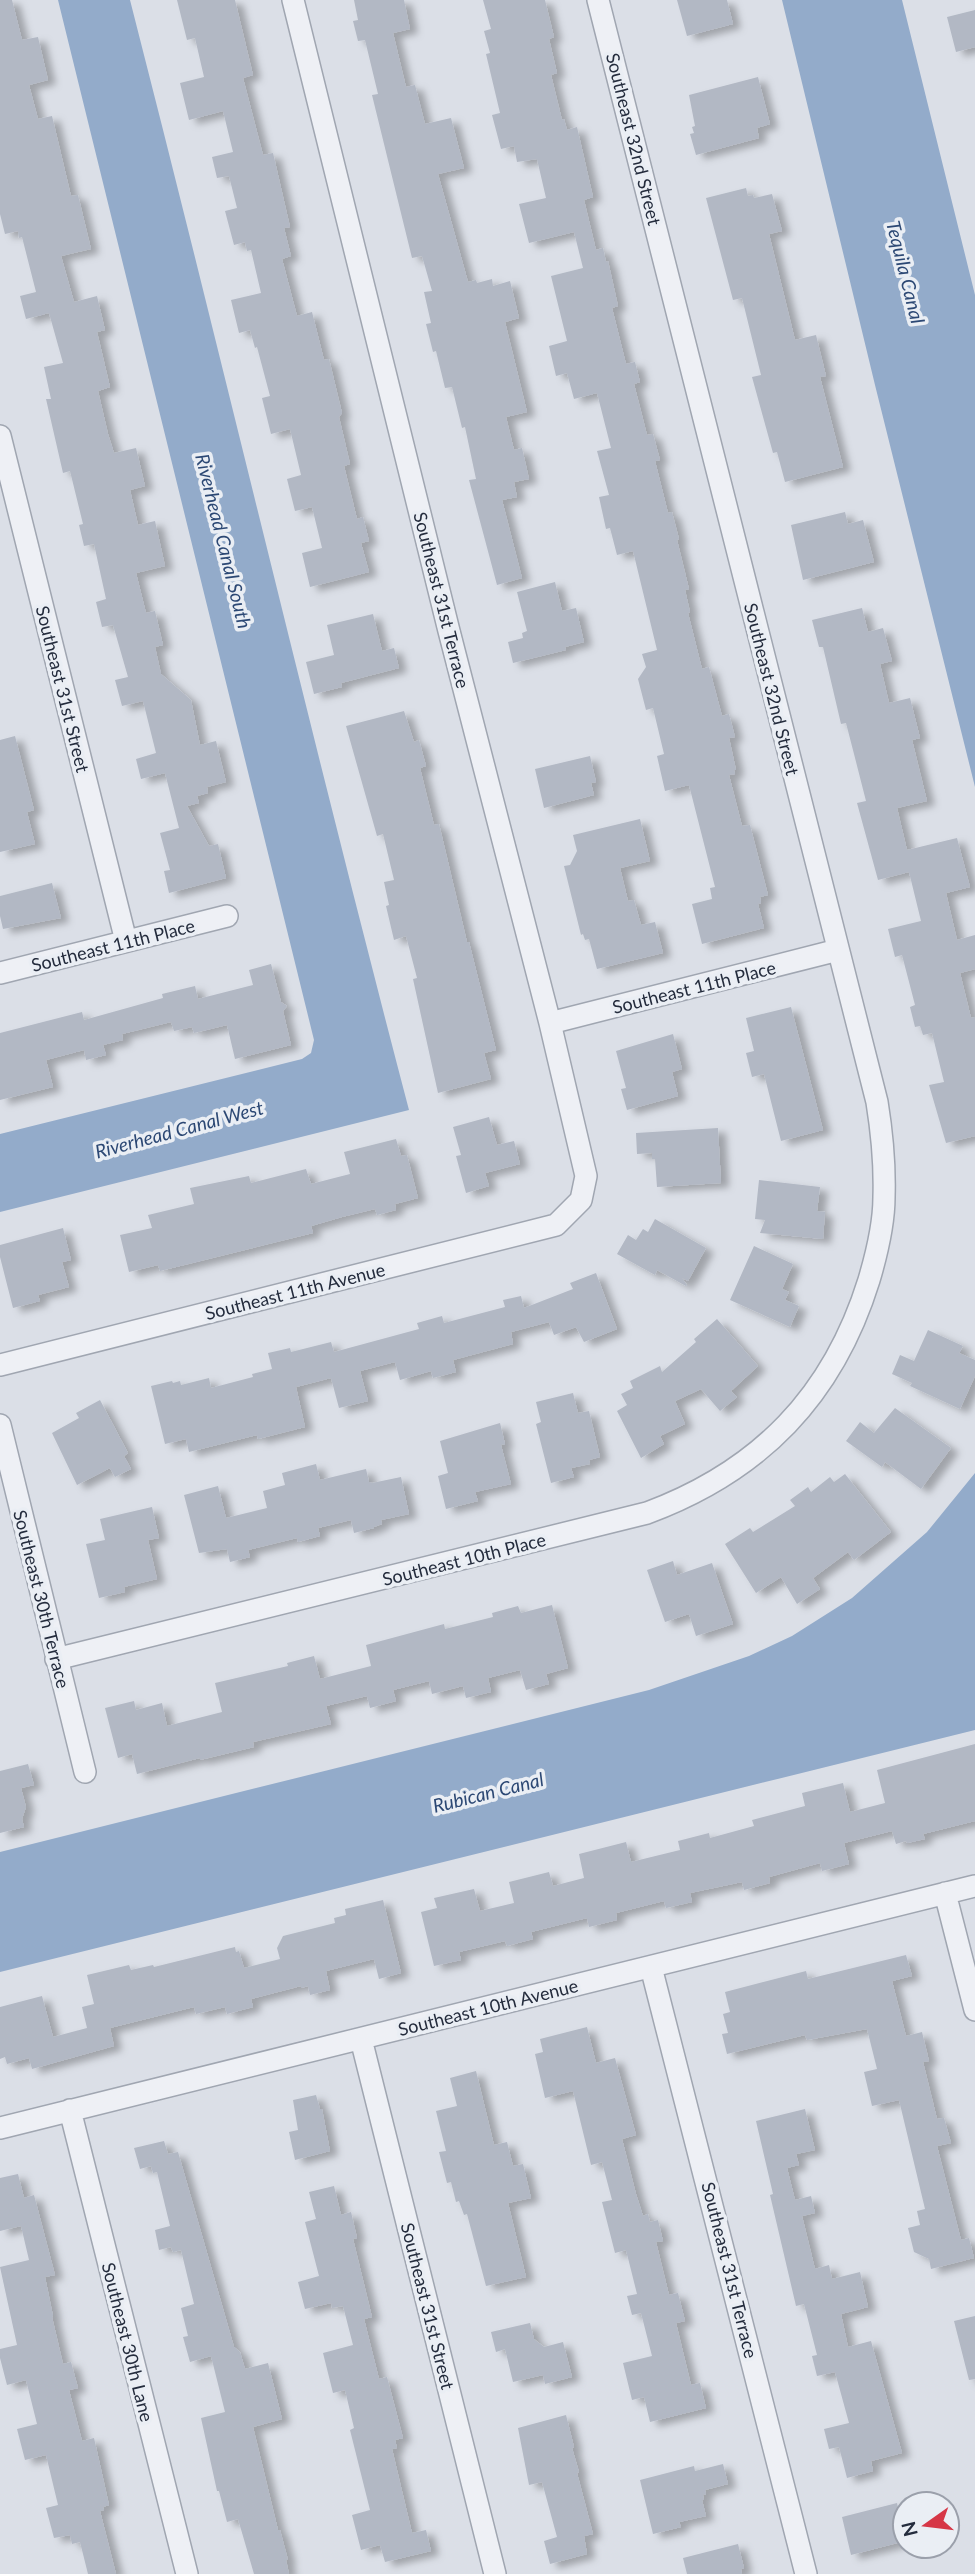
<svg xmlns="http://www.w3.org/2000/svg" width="975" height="2574" viewBox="0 0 975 2574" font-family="Lato,sans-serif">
  <defs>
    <filter id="shadow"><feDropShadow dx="8" dy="4.5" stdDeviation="3.5" flood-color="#0004"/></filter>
  </defs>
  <rect width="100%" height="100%" fill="#dbdfe7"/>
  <path fill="#93abca" d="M58 0H130C225 370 312 741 409 1110L0 1212V1134L302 1059 311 1053 314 1040Z
    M782 0H902L975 295V787L875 385Z
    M975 1473V1730L0 1972V1852L649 1690 749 1656 792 1636 852 1598 927 1532Z"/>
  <path fill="#b2b8c4" filter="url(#shadow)" d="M0 0H12L22 40 38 37 48 80 29 85 38 119 52 116 71 196 78 195 91 249 61 256 74 302 97 296 105 330 97 332 110 387 98 391 108 434 114 453 136 448 145 486 130 490 138 525 155 521 165 566 136 573 146 613 155 611 163 645 155 647 161 674 191 700 200 745 216 741 226 782 207 787 208 793 197 796 199 803 187 806 209 846 218 844 226 878 169 893 164 871 170 870 160 833 179 828 165 773 141 779 136 759 156 753 143 701 122 706 115 680 128 677 113 625 102 627 96 602 106 599 94 544 84 546 79 525 83 524 70 471 63 473 46 399H51L44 367 63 363 49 313 26 319 20 296 36 292 22 237 19 238 18 231 5 234 0 214Z
    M177 0H235L253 75 243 78 263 155 273 153 290 227 284 228 291 256 282 259 297 316 312 312 324 360 329 359 342 413 339 417 350 464 344 466 357 519 363 517 369 541 361 543 369 572 310 587 302 553 322 548 312 507 295 511 287 479 301 475 290 429 271 434 262 398 270 396 257 347 255 348 250 330 239 333 231 300 261 293 251 250 247 251 245 242 234 245 225 211 237 208 229 176 217 178 212 157 233 152 223 111 189 120 180 83 204 77 195 38 187 40Z
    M354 0H404L410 29 393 33 406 87 415 85 425 124 451 118 464 168 438 174 468 282 476 280 477 283 492 279 493 286 510 281 519 318 505 322 527 412 506 417 514 450 522 448 529 479 514 482 517 497 502 500 522 578 497 585 469 480 476 479 465 427 462 428 452 387 445 388 436 351 433 352 426 324 431 323 424 292 432 291 422 256 412 258 372 95 378 94 365 40 358 41 353 21 358 20Z
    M483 0H545L554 37 549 39 557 73 551 75 562 120 564 119 567 130 577 127 593 197 584 200 596 250 603 248 606 262 608 261 618 306 612 308 626 364 635 362 640 382 634 384 647 435 653 434 660 460 655 461 668 513 672 512 679 539 677 540 689 589 685 590 690 612 688 613 702 669 709 667 722 716 729 714 735 737 729 738 736 770H734L735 774 729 775 742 826 750 825 768 895 760 897 761 903 758 904 764 928 702 944 692 904 712 899 710 888 715 887 689 785 665 791 657 756 664 754 653 708 646 710 638 679 646 667 642 654 657 650 633 551 617 555 610 528 606 529 599 497 609 495 597 451 611 448 597 393 574 399 567 373 556 376 549 346 567 341 551 276 583 268 574 232 529 243 519 204 546 198 537 159 517 162 514 146 501 149 492 115 500 113 486 54 490 53 484 31 491 29Z
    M677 0H727L733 24 687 36Z
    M975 10V47L956 52 947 17Z
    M758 77 770 124 757 128 759 138 696 155 690 134 694 133 692 127 695 126 689 95Z
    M746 188 748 196 753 195 754 198 772 194 782 231 769 234 795 340 816 335 826 376 820 377 843 467 785 482 777 452 773 453 752 377 761 375 742 298 733 300 706 198Z
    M845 512 848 524 863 520 874 562 803 580 791 525Z
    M555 582 562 611 576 608 584 642 565 647 566 650 513 663 508 642 523 638 522 633 527 631 517 592Z
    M862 608 868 632 883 628 892 661 880 664 889 703 910 698 920 738 912 740 927 801 897 808 907 850 957 838 970 887 946 893 957 940 975 935V969L960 973 971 1018 975 1017V1136L946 1143 929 1085 944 1082 932 1033 923 1035 920 1026 915 1027 910 1007 915 1005 902 955 895 957 888 929 921 921 909 872 878 880 857 803 866 801 854 754 846 723 841 724 823 647H819L812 620Z
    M373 614 382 651 394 648 399 668 341 683 342 687 314 694 306 662 334 655 327 625Z
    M404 711 414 742 419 740 426 766 420 768 434 825 439 824 467 942H469L496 1050 484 1053 491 1079 438 1093 413 979 417 978 406 936 394 940 386 906 389 905 384 882 394 880 383 834 377 836 346 726Z
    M15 736 34 810 27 812 35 844 0 852V740Z
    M590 756 596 782 591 783 594 795 544 808 535 769Z
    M640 819 650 861 620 868 628 901 634 900 641 925 655 922 663 953 597 969 589 939 585 940 583 934 581 935 564 866 570 865 577 851 573 835Z
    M52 883 61 918 3 929 0 916V896Z
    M271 964 281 1002 287 1006 283 1011 291 1045 235 1059 227 1025 194 1033 192 1027 174 1031 171 1022 122 1034 123 1040 103 1045 106 1055 86 1060 84 1050 46 1060 53 1087 0 1100V1033L82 1012 84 1020 163 998 162 994 195 986 198 999 253 985 249 970Z
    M791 1007 823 1130 781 1141 764 1074 752 1077 746 1053 754 1051 746 1018Z
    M673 1034 682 1069 672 1072 678 1096 627 1110 621 1089 626 1088 616 1051Z
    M489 1117 497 1145 514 1141 520 1164 485 1173 489 1186 466 1193 456 1156 461 1155 453 1127Z
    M718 1128 721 1183 657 1187 655 1159H652V1153L637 1154 636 1133Z
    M396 1139 401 1156 407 1155 418 1198 395 1204 396 1210 377 1215 375 1209 342 1217 311 1226 313 1233 160 1271 158 1265 129 1272 120 1235 152 1228 148 1215 194 1204 190 1188 249 1176 251 1183 306 1169 311 1184 350 1174 344 1152Z
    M759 1180 820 1187 817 1211 825 1212 823 1239 760 1233 765 1220 755 1219Z
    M655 1219 706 1248 688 1281 682 1278 687 1285 686 1286 657 1270 655 1275 617 1254 628 1235 636 1240 643 1229 648 1232Z
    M63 1228 71 1260 62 1262 69 1287 38 1295 40 1301 13 1308 0 1257V1245Z
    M754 1246 793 1264 782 1289 789 1292 785 1300 799 1306 790 1327 730 1300Z
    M596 1273 617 1329 584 1342 576 1327 554 1335 549 1322 511 1332 513 1344 453 1360 456 1372 433 1378 431 1371 400 1380 395 1362 360 1371 368 1401 339 1408 331 1378 296 1387 305 1427 258 1439 257 1435 189 1452 186 1439 165 1444 151 1386 172 1381 173 1383 180 1381 181 1385 209 1378 211 1388 253 1377 252 1374 272 1369 268 1353 290 1348 291 1352 331 1342 334 1352 419 1329 417 1323 442 1316 444 1323 505 1307 503 1300 521 1296 524 1308 573 1289 570 1283Z
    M717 1319 758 1366 731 1391 737 1397 720 1411 701 1389 675 1401 685 1424 660 1436 664 1444 641 1458 617 1411 627 1405 621 1394 633 1388 630 1381 660 1366 662 1372 696 1342 694 1339Z
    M928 1330 963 1346 959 1353 975 1360V1376L960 1409 910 1386 912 1383 892 1374 900 1355 914 1361Z
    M573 1393 578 1413 589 1411 600 1457 589 1460 590 1464 571 1468 574 1477 551 1483 536 1424 541 1422 536 1402Z
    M100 1400 128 1453 124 1456 131 1469 115 1477 110 1468 77 1485 52 1433 79 1418 76 1413Z
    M895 1408 951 1448 921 1489 885 1462 882 1467 846 1441 860 1422 874 1433Z
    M500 1423 505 1444 501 1445 511 1484 475 1492 478 1501 446 1509 438 1476 448 1473 440 1441Z
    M316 1464 320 1480 366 1469 369 1482 372 1483 401 1477 409 1514 381 1520 382 1524 374 1527V1528L354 1533 351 1520 318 1528 320 1536 298 1542 297 1538 248 1550 250 1557 230 1562 227 1549 199 1553 184 1495 218 1486 226 1518 267 1508 263 1491 285 1485 282 1473Z
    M845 1474 891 1532 854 1560 848 1552 813 1578 820 1589 797 1604 781 1577 756 1593 725 1544 750 1528 753 1532 795 1506 790 1500 808 1487 811 1492 830 1477 834 1482Z
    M152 1507 159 1538 148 1540 157 1579 124 1587 125 1592 99 1598 86 1544 105 1540 100 1519Z
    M673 1561 677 1575 712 1563 733 1624 696 1636 689 1614 665 1622 647 1570Z
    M552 1605 568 1668 546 1674 549 1684 526 1690 520 1670 488 1678 491 1692 466 1698 463 1686 432 1694 429 1681 393 1690 396 1701 370 1708 367 1696 326 1706 331 1724 253 1742 254 1747 200 1760V1758L137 1774 132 1754 118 1758 105 1708 134 1701 136 1710 162 1703 167 1726 222 1712 215 1683 288 1666 287 1663 314 1656 320 1679 371 1666 366 1645 444 1624 445 1629 493 1617 492 1613 518 1606 521 1613Z
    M975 1744V1821L923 1834 925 1839 907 1843 906 1841 896 1844 892 1831 844 1843 849 1864 822 1871 820 1863 769 1877 770 1883 744 1890 742 1882 690 1893 692 1902 666 1908 664 1901 616 1913 617 1920 589 1927 587 1918 531 1932 533 1939 507 1946 505 1941 459 1952 461 1960 434 1966 421 1912 437 1908 434 1898 474 1889 480 1911 514 1903 509 1882 549 1872 553 1886 584 1878 579 1854 626 1842 631 1862 680 1850 678 1841 709 1833 710 1838 754 1826 752 1820 805 1806 802 1793 843 1783 850 1812 885 1803 877 1770Z
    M28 1764 34 1785 21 1788 26 1807 22 1819 24 1827 0 1833V1771Z
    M383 1900 401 1973 379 1979 374 1959 326 1971 330 1990 310 1995 308 1986 301 1988V1986L251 1999 253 2007 227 2014 225 2007 196 2014 194 2007 110 2028 114 2046 32 2069 29 2058 7 2064 5 2057 0 2059V2007L42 1996 53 2037 87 2028 82 2007 94 2004 87 1975 129 1965 131 1970 153 1965 154 1967 235 1947 236 1952 239 1951 244 1968 280 1959 277 1948 283 1936 335 1923 334 1918 346 1915 345 1909Z
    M906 1955 912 1976 892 1981 906 2036 922 2032 929 2061 923 2062 937 2119 944 2118 951 2143 937 2146 961 2240 969 2238 974 2258 931 2269 929 2259 914 2252 908 2228 920 2225 917 2211 925 2209 899 2100 872 2106 864 2072 877 2069 867 2029 807 2040 805 2035 727 2054 722 2034 728 2033 723 2014 730 2012 725 1992 806 1971 808 1979Z
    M587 2027 596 2063 615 2058 636 2135 622 2139 636 2194 643 2216 648 2214 650 2222 658 2220 663 2241 656 2242 669 2295 678 2293 685 2321 676 2323 691 2385 700 2383 706 2408 650 2422 644 2397 632 2400 623 2363 652 2356 641 2313 632 2315 627 2296 637 2294 626 2250 615 2253 602 2202 612 2200 602 2162 591 2165 573 2091 545 2098 535 2054 543 2052 540 2039Z
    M476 2071 494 2145 507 2142 513 2166 523 2164 531 2198 508 2203 526 2277 486 2286 467 2214 464 2215 459 2201 456 2202 451 2182 447 2183 439 2152 446 2151 436 2111 457 2106 450 2078Z
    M316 2095 320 2109H322L330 2151 295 2160 289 2132 298 2130 293 2100Z
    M805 2109 815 2150 796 2154 799 2165 787 2168 795 2200 811 2196 815 2213 802 2216 815 2269 829 2265 832 2279 860 2272 868 2307 841 2314 848 2347 871 2341 902 2453 871 2461 873 2471 847 2478 839 2447 829 2449 824 2429 849 2423 835 2372 817 2376 812 2356 817 2355 804 2304 796 2306 770 2195 773 2194 756 2121Z
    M164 2141 168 2154 178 2152 234 2347 240 2352 245 2369 268 2363 282 2419 253 2427 278 2530H280L288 2560H286L289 2574H254L238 2519 227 2522 219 2491H217L201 2418 225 2412 211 2356 190 2362 183 2337 188 2336 181 2308 194 2304 181 2250 173 2252 171 2247 159 2250 155 2230 170 2226 157 2172 153 2173 151 2166 140 2169 134 2148Z
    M18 2174 24 2198 34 2195 55 2275 45 2277 53 2316 52 2317 63 2364 71 2362 78 2388 69 2390 82 2441 94 2438 109 2505 103 2507 104 2510 100 2511 116 2574H88L80 2542 72 2544 70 2535 54 2538 46 2508 58 2505 46 2455 25 2460 17 2429 37 2424 26 2380 7 2385 0 2358V2349L17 2345 0 2267 29 2260 21 2226 0 2231V2178Z
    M334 2186 341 2215 351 2212 357 2238 353 2239 372 2317 364 2319 379 2379 387 2377 403 2438 395 2440 397 2448 392 2449 412 2533 426 2530 431 2551 385 2562 380 2545 361 2550 352 2515 370 2510 350 2430 354 2428 345 2390 333 2393 323 2353 353 2345 343 2306 332 2308 331 2303 305 2309 298 2282 319 2276 305 2222 316 2219 309 2192Z
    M975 2316V2379L969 2380 954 2321Z
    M530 2323 534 2339 544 2347 563 2342 572 2377 545 2384 543 2375 513 2382 505 2349 496 2352 491 2332Z
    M566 2415 574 2447 572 2448 579 2472 577 2473 593 2534 584 2536 587 2554 550 2564 544 2541 557 2537 542 2482 529 2485 518 2428Z
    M723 2464 728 2484 705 2490 706 2494 703 2495 704 2500H702L706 2516 679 2522 681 2527 653 2534 640 2480 694 2466 695 2471Z
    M897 2503 905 2541 851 2555 842 2517Z
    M738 2544 744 2568 741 2569 742 2574H687L683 2558Z"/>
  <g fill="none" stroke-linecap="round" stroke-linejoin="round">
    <g stroke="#a0a6b1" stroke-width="24">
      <path id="street" d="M0 436 126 941
        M0 973 227 916
        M550 1023 838 950
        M0 1365 556 1225 581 1200 586 1176 550 1023 449 631 293 0
        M0 1425 85 1772
        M56 1659 647 1513C760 1471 833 1396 869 1280 877 1253 884 1225 884 1197 885 1165 882 1133 877 1102L598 0
        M945 1893 975 2010
        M651 1967 806 2574
        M361 2039 495 2574
        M70 2110 187 2574
        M0 2128 975 1886"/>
    </g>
    <use href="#street" stroke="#eef0f5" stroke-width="21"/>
  </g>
  <g text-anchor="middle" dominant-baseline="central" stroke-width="7" stroke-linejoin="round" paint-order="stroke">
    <g font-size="18" fill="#242c3d" stroke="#eaeef4">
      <text transform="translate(634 139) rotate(76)">Southeast 32nd Street</text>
      <text transform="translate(442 600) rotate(76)">Southeast 31st Terrace</text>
      <text transform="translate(63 689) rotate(76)">Southeast 31st Street</text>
      <text transform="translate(772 689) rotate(76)">Southeast 32nd Street</text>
      <text transform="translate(113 945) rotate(-14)">Southeast 11th Place</text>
      <text transform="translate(694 987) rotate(-14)">Southeast 11th Place</text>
      <text transform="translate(295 1291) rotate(-14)">Southeast 11th Avenue</text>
      <text transform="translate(464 1559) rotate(-14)">Southeast 10th Place</text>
      <text transform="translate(42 1599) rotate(76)">Southeast 30th Terrace</text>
      <text transform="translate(488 2007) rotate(-14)">Southeast 10th Avenue</text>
      <text transform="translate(730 2270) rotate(76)">Southeast 31st Terrace</text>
      <text transform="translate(428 2306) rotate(76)">Southeast 31st Street</text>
      <text transform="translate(128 2342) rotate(76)">Southeast 30th Lane</text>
    </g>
    <g font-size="19" font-style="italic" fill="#2c4874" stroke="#eaeef4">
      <text transform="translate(906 272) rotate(76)">Tequila Canal</text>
      <text transform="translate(224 541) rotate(76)">Riverhead Canal South</text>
      <text transform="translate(179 1129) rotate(-15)">Riverhead Canal West</text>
      <text transform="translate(488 1792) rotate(-14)">Rubican Canal</text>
    </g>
  </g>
  <g transform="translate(926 2525) rotate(256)"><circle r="33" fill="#eaeef4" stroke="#9ba0ab" stroke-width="2"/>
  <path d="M0-5L12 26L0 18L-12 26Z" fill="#d63646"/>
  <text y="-10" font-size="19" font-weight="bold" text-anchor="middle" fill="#242c3d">N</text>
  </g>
</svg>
